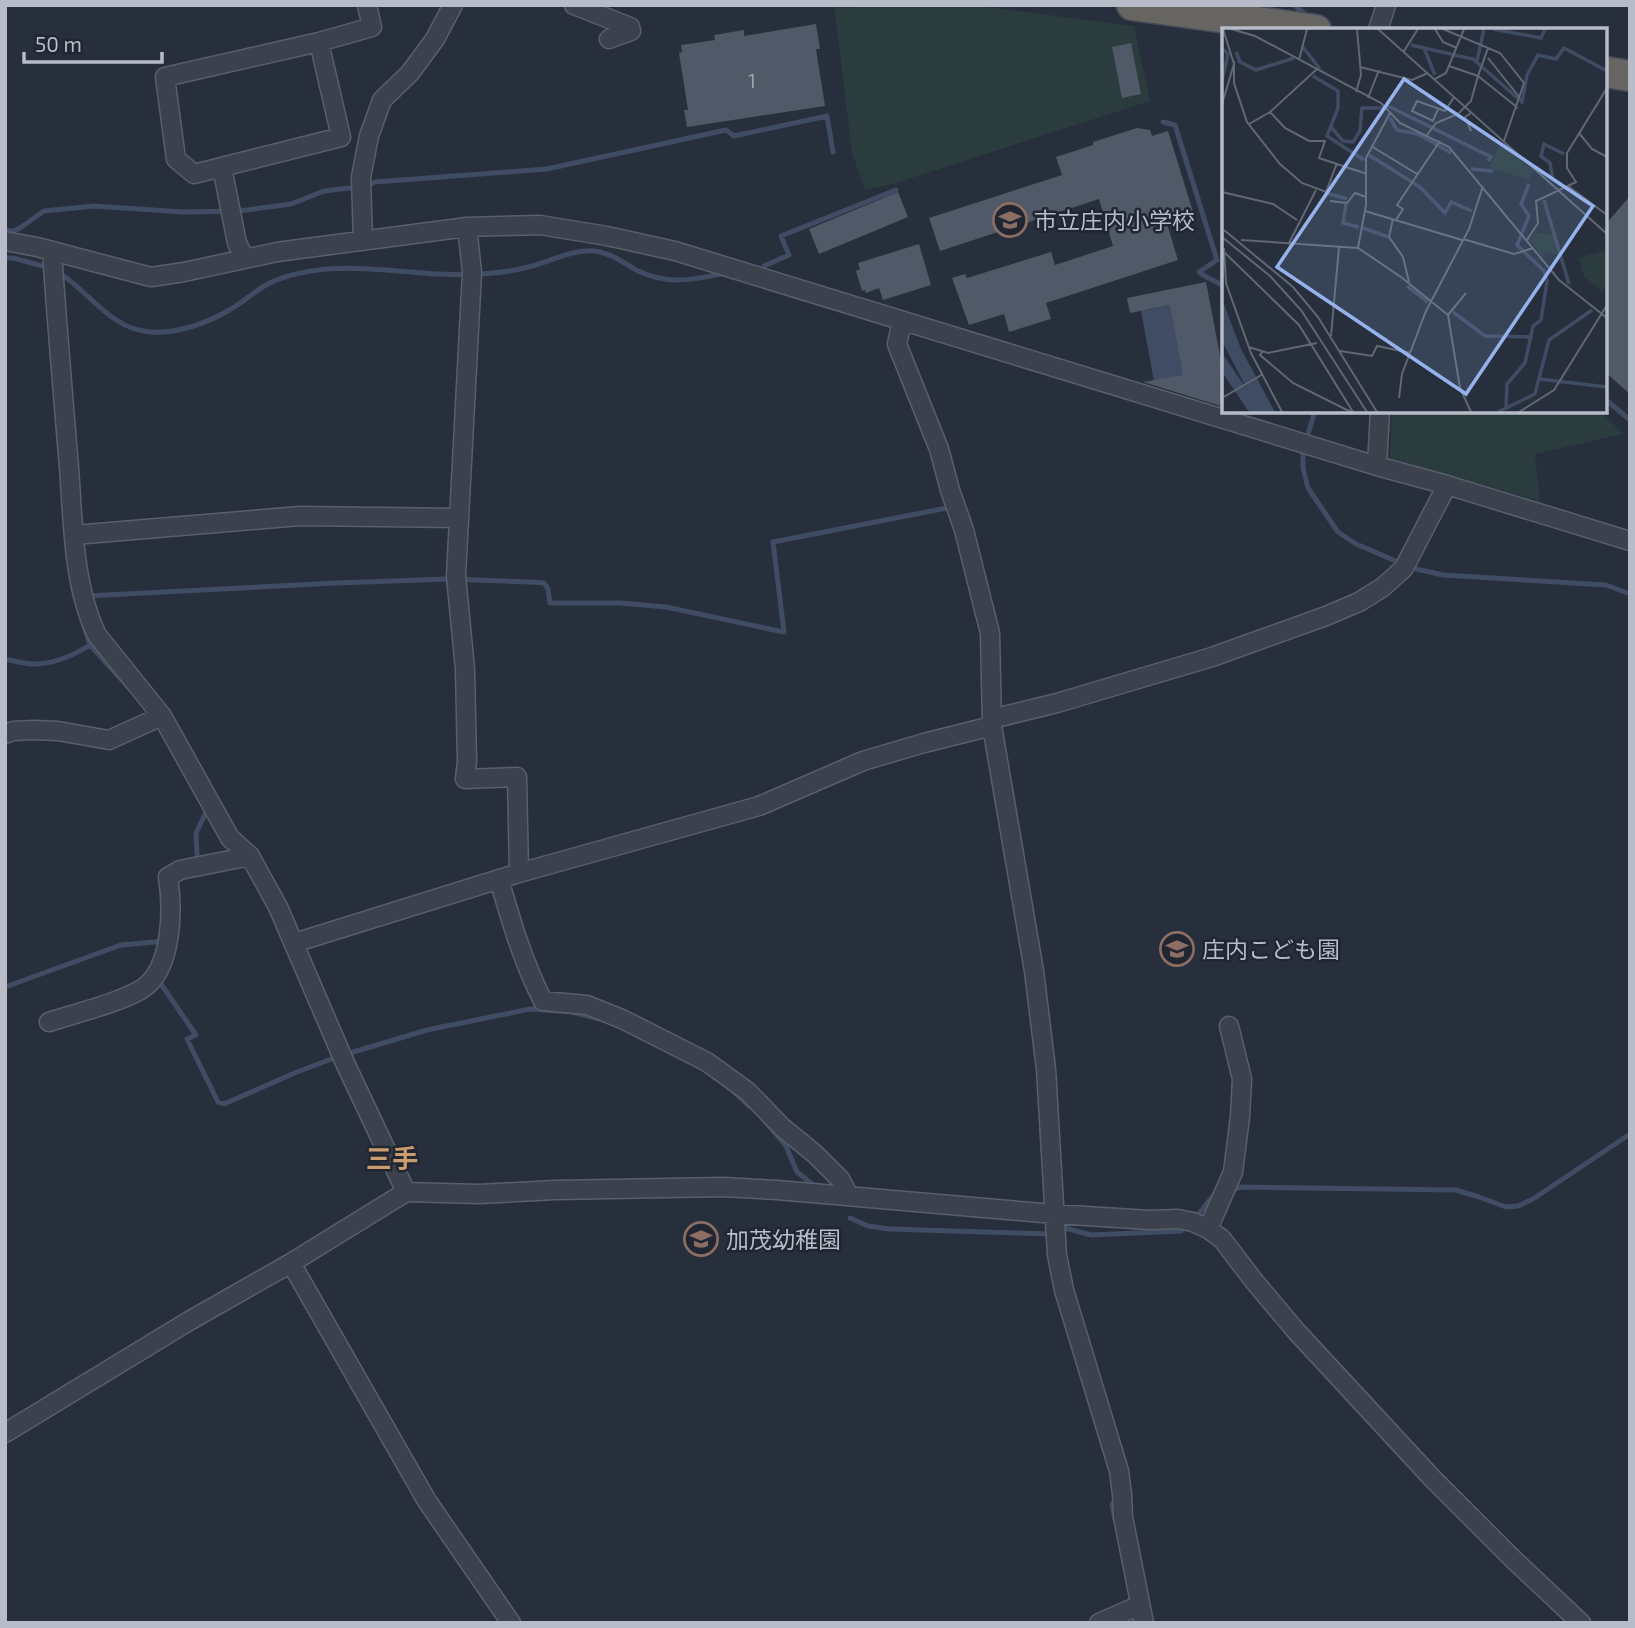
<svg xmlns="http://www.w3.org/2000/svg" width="1635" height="1628" viewBox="0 0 1635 1628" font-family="'Exo 2','Noto Sans JP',sans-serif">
  <rect width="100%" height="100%" fill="#272f3c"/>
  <path fill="#2a3c3e" d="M834 5 850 8 852 5H971L1134 26 1150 101 896 183 865 190 852 153Z
    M1392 411H1599L1624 434 1535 454 1540 501 1390 458Z"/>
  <path fill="#3f4c63" d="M1170 305 1186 375 1154 381 1141 311Z"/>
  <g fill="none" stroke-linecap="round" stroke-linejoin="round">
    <path stroke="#3f4c63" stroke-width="5" d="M1294 5 1305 14
      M1163 122 1175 125 1217 260 1199 272 1203 275 1224 286
      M5 230 13 231 20 228 44 211 94 206 182 212 239 211 291 204 324 191 366 186 375 182 547 169 726 130 734 136 827 116 833 152
      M5 258H13L50 268
      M764 266 789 255 781 236 896 190
      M58 272C90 292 110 329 150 332 177 334 208 323 231 309 243 302 254 292 266 285 284 275 307 271 327 269 379 265 430 278 481 274 496 273 514 271 528 267 551 262 571 249 595 251 611 253 625 264 638 271 668 285 691 280 721 274
      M1605 399 1630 420
      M1315 411 1303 450V468L1308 488 1338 532 1356 544 1412 568 1443 575 1606 585 1630 594
      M86 596 336 583 448 579 531 582 544 583 548 589 550 603H620L666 607 784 632 773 542 952 507
      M90 645 130 689
      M5 659C15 661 25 664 34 664 53 664 74 655 90 645L84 626
      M199 863 197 855 196 833 207 810 205 806
      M159 979V981L196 1035 187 1039 218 1102 224 1104 297 1072 334 1058
      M5 987 121 945 166 941
      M350 1053 427 1030 530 1009 572 1012 599 1019
      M733 1091 749 1106
      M764 1120 786 1146 797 1172 812 1184
      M1229 1191 1241 1187 1456 1190 1479 1197 1506 1207 1518 1206 1533 1199 1630 1134
      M850 1218 868 1226 889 1229 1052 1234
      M1195 1219 1212 1197 1216 1196
      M1061 1227 1091 1235 1181 1231 1187 1225
      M1115 1519 1112 1504 1117 1500"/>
  </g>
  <path fill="#505967" d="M816 24 820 49H816L825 106 687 127 684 110H688L679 53 682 52 681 45 715 40 714 35 744 30V36Z
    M1131 43 1141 94 1122 98 1112 47Z
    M1137 128 1150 130 1152 136 1168 131 1194 215 1167 224 1178 260 1046 303 1051 319 1009 332 1004 314 969 325 952 278 965 274 967 278 1051 252 1055 265 1113 246 1099 199 940 251 929 218 1062 175 1056 157 1093 145V142Z
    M898 192 908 217 819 254 809 229Z
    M1630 196V394L1605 372V225Z
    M919 244 931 285 883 300 879 288 866 293 865 290 862 291 856 271 860 269 858 263Z
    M1206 282 1224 376V407L1143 382 1183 375 1170 305 1130 313 1127 298Z"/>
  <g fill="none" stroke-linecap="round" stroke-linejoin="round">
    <g stroke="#595f6b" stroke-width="21">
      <path id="minor" d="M574 5 630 27 631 31 609 39
        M1378 30 1386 5
        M319 42 341 137 194 174 176 159 165 77 319 42 372 27 367 5
        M222 167 237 243 245 259
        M467 227 472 272 456 576 465 669 467 761 465 779 517 777 519 873
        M5 241 37 247 151 277 184 272 277 252 467 227 540 225 607 236 675 251 1377 466 1447 485 1630 541
        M363 241 361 177 369 136 382 100 410 73 435 39 453 5
        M52 252C57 324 63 395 69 467 73 521 73 586 97 635L162 716 230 838 250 856 278 907 345 1063 406 1192
        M902 321 897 344 939 449 950 490 964 530 990 633 992 726 1034 971 1046 1069 1057 1255 1064 1290 1119 1471 1122 1494 1123 1517 1144 1623
        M1377 466 1380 411
        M74 535 300 516 459 518
        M992 719 1057 703 1212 657 1326 616 1359 602 1383 587 1404 568 1447 485
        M5 734 13 731 34 730 58 731 109 740 162 716
        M499 879C511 921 523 962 543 1001L587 1005 622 1019 707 1062 747 1091 783 1128 815 1154 840 1179 849 1196
        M294 943 519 873 759 806 863 761 924 743 992 726
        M49 1022C76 1013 119 1003 142 989 173 969 173 908 168 877L180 870 250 856
        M1208 1229 1233 1172 1240 1117 1242 1079 1229 1026
        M291 1263 427 1501 511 1623
        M5 1433 189 1321 291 1263 406 1192 479 1194 555 1190 723 1187 777 1190 1054 1214 1150 1220 1178 1219 1193 1222 1208 1229 1222 1239 1254 1281 1296 1331 1432 1478 1515 1561 1581 1623
        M1099 1623 1140 1605"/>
    </g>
    <g stroke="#464c58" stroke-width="33">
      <path id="trunk" d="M1132 5 1316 30
        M1605 72 1630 76"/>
    </g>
    <use href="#minor" stroke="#3b414d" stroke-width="18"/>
    <use href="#trunk" stroke="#666562" stroke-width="30"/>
  </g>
  <defs>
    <g id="school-ring" transform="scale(1.75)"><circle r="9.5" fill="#202632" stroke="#8d6e63" stroke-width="1.5"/><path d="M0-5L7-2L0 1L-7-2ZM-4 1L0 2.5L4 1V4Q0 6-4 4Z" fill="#8d6e63"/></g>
  </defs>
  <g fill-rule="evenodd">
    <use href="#school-ring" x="1010" y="220"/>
    <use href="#school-ring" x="1177" y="949"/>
    <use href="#school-ring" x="701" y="1239"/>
  </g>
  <g text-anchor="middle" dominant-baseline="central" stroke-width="5" stroke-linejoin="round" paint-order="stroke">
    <g font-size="19" fill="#9da3b0">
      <text x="752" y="80">1</text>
    </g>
    <g font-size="23" fill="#b7bcc8" stroke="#202632" text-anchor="start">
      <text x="1034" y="220">市立庄内小学校</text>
      <text x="1202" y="949">庄内こども園</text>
      <text x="726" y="1239">加茂幼稚園</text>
    </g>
    <g font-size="26" font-weight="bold" fill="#ca9d6f" stroke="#202632">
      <text x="392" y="1157">三手</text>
    </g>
  </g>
  <g transform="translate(1222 28)">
    <rect width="385" height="385" fill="#272f3c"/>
    <path d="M278 116 311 142 307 152 267 140ZM313 204 331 207 336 227 324 223 321 229 307 212ZM381 223 385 224V257L380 262 362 249 357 230Z" fill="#2a3c3e"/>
    <path d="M0 271 19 321 53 384H27L0 344V325L26 363 0 313Z" fill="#3f4c63"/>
    <path fill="none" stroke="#3f4c63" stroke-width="3.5" d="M271 1 319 10 323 1M189 17 251 31 300 74 305 47 316 27 334 31 342 20 385 43M80 18 98 41M0 20 6 26 0 53M202 20 213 47M14 24 18 34 34 42 72 30M255 33 262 1M91 48 116 63V80L105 108 142 132M164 77 269 129 266 133M168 90 175 102 196 106 229 125M109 99 121 113 131 114 138 103 140 80H161M147 127 198 159 223 185 229 174 250 183M249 141 271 143M331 152 328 135 319 128 322 116 342 126M104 165 125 171M322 172 347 256M124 176 121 195 137 199M141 200 166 209M185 258 206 274M231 284 263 308 311 309M317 351 385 359M284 380 285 356 303 335 311 298 319 292 325 253 322 243 295 217 307 188 299 176 307 156M276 384 313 366 327 312 370 282"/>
    <path fill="none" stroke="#616774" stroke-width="2" d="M9 1 33 8 159 75 178 95 227 119 337 252 385 290M156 1 385 206M213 1 221 14 235 20M221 1 278 25 302 55 282 113M266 20 256 48 296 80M182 23 196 1M266 30 298 70M77 32 85 1M12 33V55L25 94 58 136 80 155 104 164 115 135M138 39 190 52 206 45M213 51 224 45 242 1M134 64 139 47 135 1M146 70 157 42M0 76 12 36 1 1M216 81 211 93 190 83 195 73 223 83 232 69M48 84 63 100 87 113H103L97 130 145 146M249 85 243 89 249 103M27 96 48 84 95 41M357 105 370 121 385 129M205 107 214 95 236 86 249 73 256 48 227 38M149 118 195 146M346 158 385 187M0 164 51 176 75 192M108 173 125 175 133 165 144 169M143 183 240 212M171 191 167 209 181 229 187 254M174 192 181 181 175 177 218 113M2 202 71 259 96 289 155 384M0 209 48 248 79 282 145 384M241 211 292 226 311 220M19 212 136 220 179 249 226 287 238 360 249 384M305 212 316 195 314 173 354 154 345 140V125L385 60M66 217 94 162M2 220 4 255 29 325 60 384M136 220 144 177V130L168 85M1 223 77 297 131 384M226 287 244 265M109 308 117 219M27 319 46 325 95 315M118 323 150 328 155 318 189 325M40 324 38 327 71 355 129 384M0 370 41 346M177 370 180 346 204 283 247 201 261 158M297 384 332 362 385 277"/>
    <path fill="#96b2ed" fill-opacity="0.15" stroke="#96b2ed" stroke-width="3.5" d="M182 51 371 178 244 366 55 239Z"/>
    <rect width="385" height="385" fill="none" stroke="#b7bcc8" stroke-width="3.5"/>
  </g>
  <rect width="1635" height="1628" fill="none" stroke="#b7bcc8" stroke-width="14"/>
  <path d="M24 52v10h138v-10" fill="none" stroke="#b7bcc8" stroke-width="3.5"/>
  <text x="35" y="52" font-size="21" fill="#b7bcc8" stroke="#202632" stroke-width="5" paint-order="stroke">50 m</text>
</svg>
